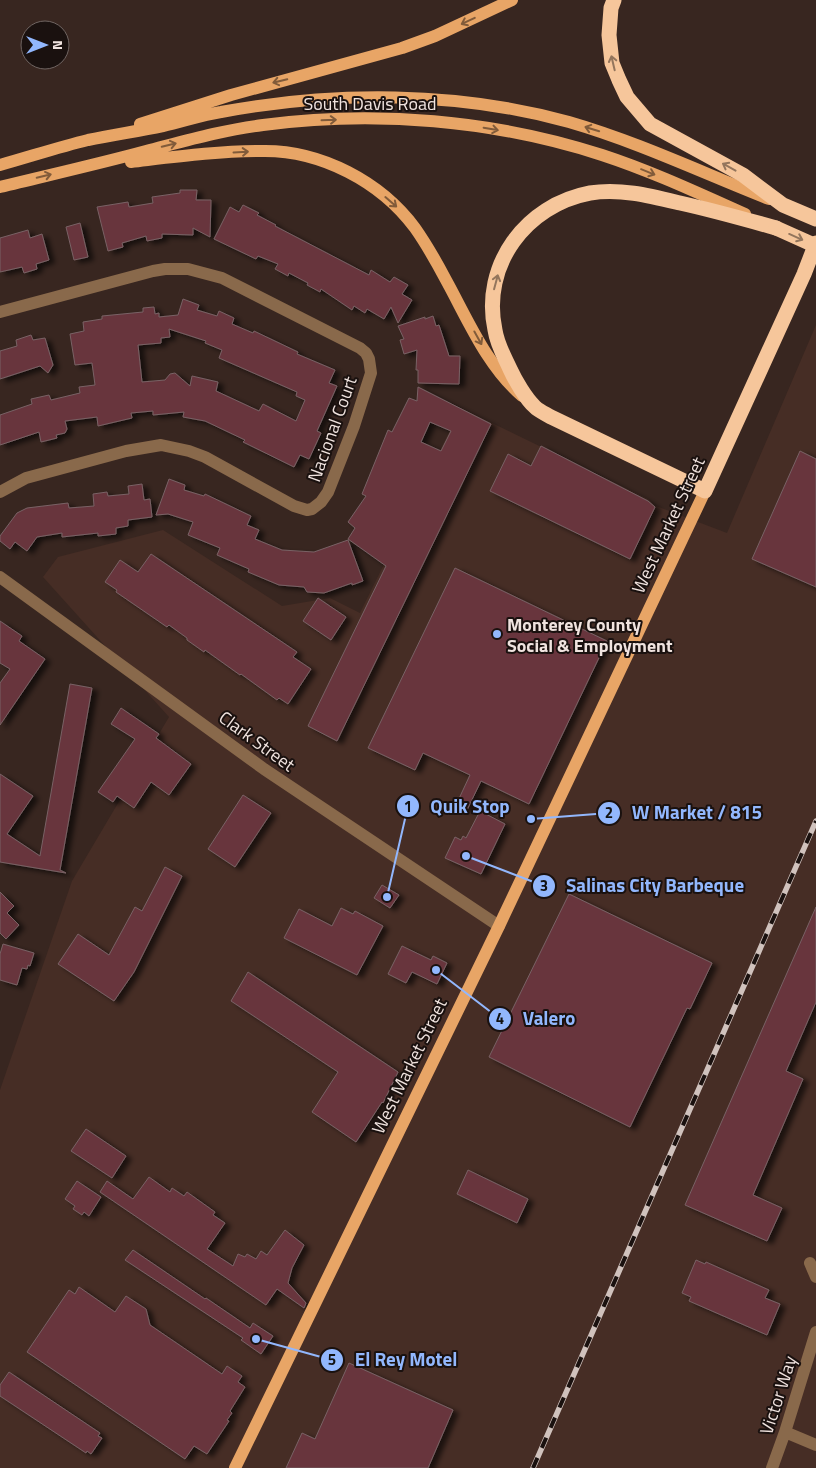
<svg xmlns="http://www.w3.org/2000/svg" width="816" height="1468" viewBox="0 0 816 1468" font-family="'Titillium Web',sans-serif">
  <defs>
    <filter id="shadow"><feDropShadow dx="5.5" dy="3" stdDeviation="2.5" flood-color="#0009"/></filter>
  </defs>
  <rect width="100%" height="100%" fill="#382620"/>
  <path fill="#462d25" d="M816 325V1468H0V1090L72 881 169 717 43 577 58 557 163 530 282 606 330 598 360 613 461 408 648 499 656 506 727 533Z"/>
  <path fill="#67353e" stroke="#796265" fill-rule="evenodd" filter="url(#shadow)" d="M180 190H197L196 200H211L210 237 193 228V235L162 234V238L147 241 146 236 122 243 123 247 108 251 97 207 128 202 129 207 153 203 152 197 180 193Z
    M243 205 259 213 257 215 276 225 275 226 369 275 371 270 390 282 394 277 408 285 402 294 412 300 398 323 391 307 384 319 367 309 365 313 354 306 352 310 321 289 320 292 307 285 308 283 289 273 288 276 275 269 278 264 258 256 256 259 214 239 230 207 239 212Z
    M80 223 88 257 74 260 66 227Z
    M28 230 30 238 42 234 49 260 36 264 37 269 24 273 22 267 0 272V238Z
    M183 299 199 305 197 310 217 316 219 311 234 318 232 324 253 333 254 331 298 352 297 354 335 370 329 383 337 386 317 431 321 433 309 459 300 455 294 467 243 442 245 440 205 421 183 417 184 412 153 415V411L131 413 132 418 98 426 97 417 65 421 67 429 65 433 56 435 57 438 41 442 39 432 0 445V415L32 404 31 399 49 395 51 400 80 393 79 387 95 385 92 363 75 365 70 334 84 331 83 322 102 319V316L143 312V308L154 307 155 314 159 313V317L178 315ZM169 329 206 341 205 343 222 350 219 358 297 392 296 396 305 400 296 421 263 404 259 411 216 391 218 382 192 376 190 386 175 373 170 374 165 380 142 382 138 345 161 343V338L170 337Z
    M433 316 436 326 439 325 449 356H460L459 384 418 383V370H416L417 350 404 354 400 340 404 339 398 326 425 317V319Z
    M31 335 33 340 45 338 53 365 48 373 40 366 0 379V351L17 346 16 340Z
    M418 387 491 424 337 741 308 726 386 566 348 539 355 528 348 522 366 496 362 494 388 430 392 432 409 398 417 401ZM430 422 451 431 441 451 421 442Z
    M541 446 648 501 655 507 630 559 490 491 508 454 531 466Z
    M800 451 816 459V587L752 559Z
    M169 479 185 485 184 490 204 496 205 494 251 516 247 525 259 530 255 539 282 550 314 552 348 540 363 581 352 585V583L324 593 307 592 304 587 279 585 248 572 249 569 217 555 220 548 188 535 193 522 168 514 156 515Z
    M142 484 144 500 150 499 152 517 128 520V526L116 528V534L98 536V533L62 537V533L37 537 27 551 15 542 10 549 0 541V536L17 513 27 508 68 503 69 508 94 506 93 494 107 492 108 496 129 494 128 486Z
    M151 554 297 652 293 657 311 669 288 704 279 698 277 700 241 674 240 675 205 650 204 652 187 640V638L169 625 167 627 116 592 117 590 105 582 120 560 138 572Z
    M455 568 607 641 529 804 481 781 467 810 456 805 470 775 423 753 415 770 368 748Z
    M318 598 346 617 331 640 303 621Z
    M0 621 22 636 19 641 45 659 0 725V683L10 669 0 663Z
    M70 684 92 688 60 870 66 873 0 862V774L33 796 7 834 40 856Z
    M121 708 159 734 156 738 191 764 169 795 151 782 134 808 117 796 113 802 98 792 135 739 111 724Z
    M243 795 271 813 235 867 208 849Z
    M480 811 505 824 481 874 445 858 455 837 461 840 463 836 466 838Z
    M165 867 182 876 134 972 114 1001 58 964 78 934 109 955 135 907 142 911Z
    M382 885 399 895 390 908 374 898Z
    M0 892 14 906 7 913 19 925 6 939 0 933Z
    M569 894 712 963 690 1009 687 1008 630 1127 489 1057Z
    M816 907V1002L786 1071 803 1079 753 1195 782 1208 767 1241 685 1205Z
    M341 908 353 914 355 911 383 926 357 975 284 938 299 909 332 926Z
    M3 944 34 953 30 966 28 965 27 969 22 968 17 985 0 980V954Z
    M402 946 431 960 433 956 447 963 437 984 412 972 406 983 388 974Z
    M248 972 398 1072 383 1103 382 1102 356 1142 312 1112 338 1072 231 1001Z
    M86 1129 126 1156 112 1178 71 1151Z
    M468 1170 528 1199 517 1223 457 1194Z
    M149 1177 170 1192 172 1188 184 1196 187 1192 215 1212 213 1215 225 1223 207 1249 233 1266 238 1254 245 1257 247 1254 256 1259 261 1251 267 1255 285 1230 304 1245 292 1268 288 1283 306 1303 304 1308 277 1289 266 1305 100 1192 107 1181 133 1199Z
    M77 1181 101 1197 89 1216 84 1212 82 1215 73 1209 75 1206 65 1199Z
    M133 1250 205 1299 206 1298 250 1328 253 1323 273 1336 261 1354 241 1340 243 1338 125 1260Z
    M696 1260 705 1264 706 1262 769 1290 765 1298 780 1304 767 1335 689 1301 691 1297 682 1293Z
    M79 1287 115 1312 126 1296 146 1309 150 1325 222 1374 227 1366 242 1376 238 1382 245 1387 230 1411 232 1413 227 1420 229 1421 207 1454 194 1446 185 1459 27 1352 69 1290 75 1294Z
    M349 1363 453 1410 428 1468H286L302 1433 315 1439Z
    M9 1372 100 1433 98 1436 102 1438 91 1454 87 1451 86 1453 0 1396V1385Z"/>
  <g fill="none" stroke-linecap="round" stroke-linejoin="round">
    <path stroke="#89694b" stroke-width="12" d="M0 312 153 271 165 269H188L222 278 360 348 366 353 369 359 371 373 354 426 328 492 321 502 312 509 307 510 294 506 205 457 189 451 161 445 126 451 26 478 0 492
      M0 577 264 769 499 926
      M810 1263 816 1277
      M785 1432 816 1445
      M772 1468 785 1432 816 1332"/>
    <path stroke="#e8a566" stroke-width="12" d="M140 124 231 95 402 48 435 36 512 0
      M131 162C174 157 218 151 262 151 321 150 381 182 415 228 427 245 437 263 446 280 468 320 487 366 522 396
      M0 165C29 157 59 147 88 140 113 135 138 131 163 126 182 122 201 115 221 112 334 91 457 91 569 122 638 142 703 173 769 199
      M0 187C49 175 98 164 146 151 185 141 223 130 263 125 375 110 494 120 602 155 651 171 698 193 745 214
      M235 1468 499 926 705 491"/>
    <path stroke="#f6c69b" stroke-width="15" d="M614 0 611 8 609 35 612 63 619 80 627 97 650 124 743 175 783 205 816 219
      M776 228C744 219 712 210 680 203 651 196 620 188 590 193 526 205 481 265 495 330 497 344 504 356 510 369 515 380 526 399 535 407 539 411 546 414 551 417L705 491 804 274 816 243"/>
    <g stroke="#d0c2bd" stroke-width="5.5">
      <path id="rail" d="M533 1468 816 821"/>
    </g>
    <use href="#rail" stroke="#1a110f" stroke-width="4" stroke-dasharray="11" stroke-linecap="butt"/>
    <path stroke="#f6c69b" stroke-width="15" d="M776 228 816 246"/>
  </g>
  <defs><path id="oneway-shaft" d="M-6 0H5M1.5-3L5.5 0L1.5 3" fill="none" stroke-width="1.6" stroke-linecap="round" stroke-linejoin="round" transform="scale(1.25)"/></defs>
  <g stroke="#815b3a">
    <use href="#oneway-shaft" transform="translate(468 21) rotate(155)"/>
    <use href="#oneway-shaft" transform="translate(280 81) rotate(166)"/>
    <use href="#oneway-shaft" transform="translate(329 120) rotate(-2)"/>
    <use href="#oneway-shaft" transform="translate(491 129) rotate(10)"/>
    <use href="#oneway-shaft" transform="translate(592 129) rotate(-163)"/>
    <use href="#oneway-shaft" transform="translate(169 145) rotate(-14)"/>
    <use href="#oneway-shaft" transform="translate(241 152) rotate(-3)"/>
    <use href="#oneway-shaft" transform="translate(648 172) rotate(22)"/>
    <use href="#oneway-shaft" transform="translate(44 176) rotate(-13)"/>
    <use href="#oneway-shaft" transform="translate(391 202) rotate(41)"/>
    <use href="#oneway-shaft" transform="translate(478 338) rotate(61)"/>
  </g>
  <g stroke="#93755c">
    <use href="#oneway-shaft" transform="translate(613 63) rotate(-103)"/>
    <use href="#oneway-shaft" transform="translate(729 167) rotate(-151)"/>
    <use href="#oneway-shaft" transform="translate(796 237) rotate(24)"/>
    <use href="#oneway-shaft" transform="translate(496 282) rotate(-75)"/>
  </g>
  <circle fill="#92b7fd" stroke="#1a110f" stroke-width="2" cx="497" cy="634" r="5"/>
  <g text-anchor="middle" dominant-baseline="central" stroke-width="4" stroke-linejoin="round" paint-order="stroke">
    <g font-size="18" fill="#f0e3df" stroke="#1a110f">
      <text x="370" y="103">South Davis Road</text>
      <text transform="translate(332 429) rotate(-70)">Nacional Court</text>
      <text transform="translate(668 525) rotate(-65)">West Market Street</text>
      <text transform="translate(257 741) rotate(36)">Clark Street</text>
      <text transform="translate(409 1066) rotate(-64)">West Market Street</text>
      <text transform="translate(778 1395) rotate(-72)">Victor Way</text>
    </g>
    <g font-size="18" font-weight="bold" fill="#f0e3df" stroke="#1a110f" text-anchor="start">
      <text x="507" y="624">Monterey County<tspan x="507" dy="21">Social &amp; Employment</tspan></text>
    </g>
  </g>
  <path fill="none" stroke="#92b7fd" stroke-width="2" d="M387 897L408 806M531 819L609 813M466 856L544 886M436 970L500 1019M256 1339L332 1360"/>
  <g fill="#92b7fd" stroke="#1a110f" stroke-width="2">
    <circle cx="387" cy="897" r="5"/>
    <circle cx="531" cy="819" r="5"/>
    <circle cx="466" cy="856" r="5"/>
    <circle cx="436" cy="970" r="5"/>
    <circle cx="256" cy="1339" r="5"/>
    <circle cx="408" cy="806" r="12"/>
    <circle cx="609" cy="813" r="12"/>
    <circle cx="544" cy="886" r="12"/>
    <circle cx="500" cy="1019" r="12"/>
    <circle cx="332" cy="1360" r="12"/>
  </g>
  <g font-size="15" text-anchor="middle" font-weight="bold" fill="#111">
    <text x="408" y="812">1</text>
    <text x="609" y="818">2</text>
    <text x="544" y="891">3</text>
    <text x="500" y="1024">4</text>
    <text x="332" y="1365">5</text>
  </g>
  <g font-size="19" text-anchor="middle" font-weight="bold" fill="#92b7fd" stroke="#1a110f" stroke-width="4" stroke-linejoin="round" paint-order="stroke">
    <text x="470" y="813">Quik Stop</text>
    <text x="697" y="819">W Market / 815</text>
    <text x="655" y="892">Salinas City Barbeque</text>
    <text x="549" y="1025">Valero</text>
    <text x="406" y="1366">El Rey Motel</text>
  </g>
  <g transform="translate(45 45) rotate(90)"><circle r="24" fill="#1a110f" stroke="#706562"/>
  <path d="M0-4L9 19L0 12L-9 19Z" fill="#92b7fd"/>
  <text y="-8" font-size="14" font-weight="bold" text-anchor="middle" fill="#f0e3df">N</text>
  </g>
</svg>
